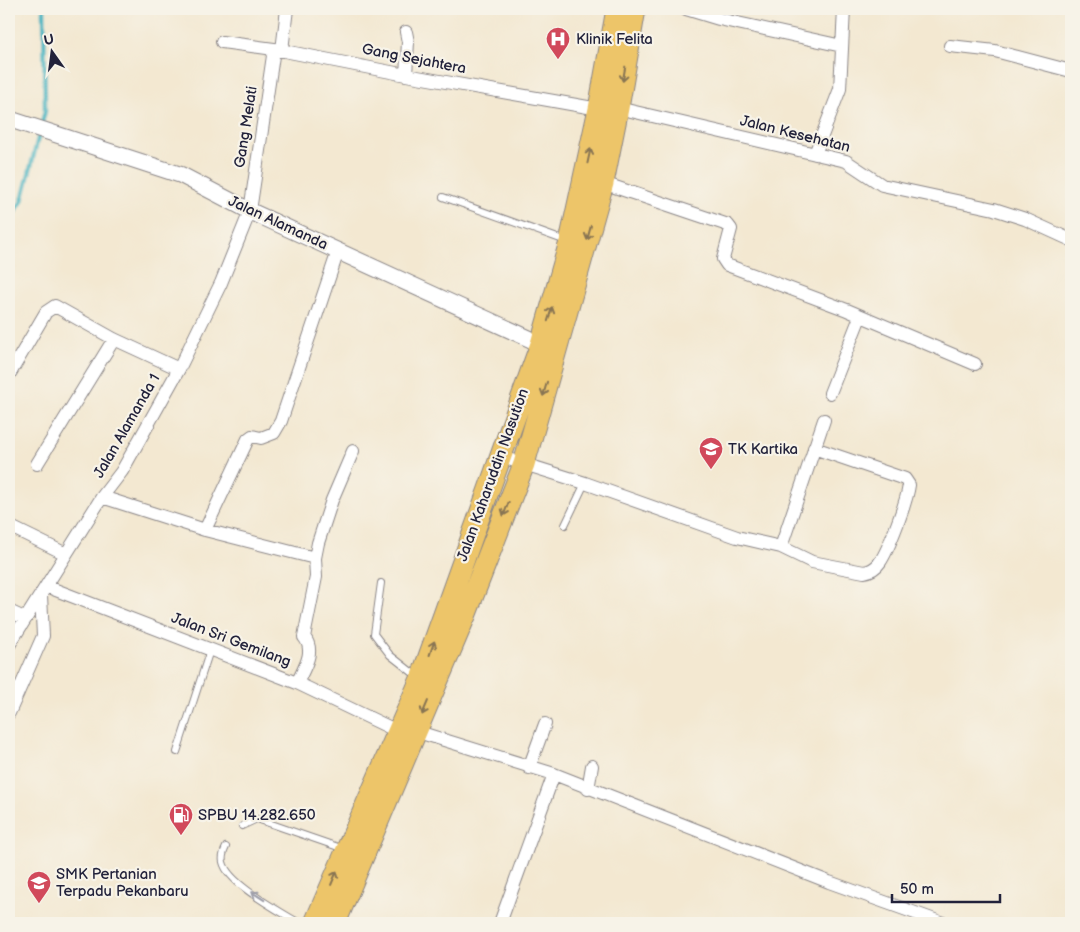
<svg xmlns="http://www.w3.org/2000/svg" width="1080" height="932" font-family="'Balsamiq Sans',sans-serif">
<rect width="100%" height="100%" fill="#f7f3e8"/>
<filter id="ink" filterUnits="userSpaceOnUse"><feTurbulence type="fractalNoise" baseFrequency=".02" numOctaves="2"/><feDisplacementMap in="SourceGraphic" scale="10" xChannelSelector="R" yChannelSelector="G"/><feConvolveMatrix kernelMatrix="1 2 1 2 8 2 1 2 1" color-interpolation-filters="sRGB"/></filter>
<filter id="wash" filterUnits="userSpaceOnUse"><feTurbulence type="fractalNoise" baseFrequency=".0096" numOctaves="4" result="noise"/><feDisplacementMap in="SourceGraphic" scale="20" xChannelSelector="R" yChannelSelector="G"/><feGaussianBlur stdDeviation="1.12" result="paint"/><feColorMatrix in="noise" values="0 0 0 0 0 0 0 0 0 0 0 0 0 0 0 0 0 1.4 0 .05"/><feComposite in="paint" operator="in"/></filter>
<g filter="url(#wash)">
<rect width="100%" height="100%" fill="#f3e8d1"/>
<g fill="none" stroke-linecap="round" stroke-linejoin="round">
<path stroke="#44b2c0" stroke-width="4.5" d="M9 221 22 201 45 111 44 9"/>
</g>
</g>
<g filter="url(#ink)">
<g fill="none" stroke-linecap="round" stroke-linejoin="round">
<defs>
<path id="service" d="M443 197 566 241
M565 525 585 483
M381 583 374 634 390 655 418 677
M177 752 210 650
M242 826 257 819 344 849
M226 847C224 851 222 858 223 862 228 884 280 911 299 923"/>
<path id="minor" d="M686 9 719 19 842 46
M406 32 408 42 406 75
M222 42 274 49 406 75 599 109
M950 46 995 51 1071 71
M282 50 287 9
M618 108 846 161 882 185 994 209 1025 219 1071 240
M815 154 840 89 844 9
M603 183 728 225 731 229 723 259 727 265 847 310 975 364
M9 375 46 312 55 306 114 339 179 369
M830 393 860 317
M499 456 585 483 737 537 781 547 812 562 864 572C871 571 876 568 880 562 889 549 907 501 909 485L905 479 814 448
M37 464 114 339
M102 497 205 530 315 558
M9 526 66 554
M205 530 248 439 252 436 261 438 274 433 281 421 338 251
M781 547 824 420
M48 587 297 683 399 732
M9 611 24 618
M9 645 102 497 122 471 179 369 221 283 250 211 274 49
M297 683C304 668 316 651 304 637L316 577 315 558 318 543 332 500 353 451
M9 713 43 636 41 595
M415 731 554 774 829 882 943 923
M529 768 545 724
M588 789 592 766
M500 923 554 774"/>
<path id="tertiary" d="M9 119 181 175 250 211 541 344"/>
<path id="trunk" d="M315 923 421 679 541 344 570 242 599 109 617 9
M335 923 465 616 524 464 603 183 618 108 635 9"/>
</defs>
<use href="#service" stroke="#8a8586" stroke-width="8"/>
<use href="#minor" stroke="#8a8586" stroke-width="14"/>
<use href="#tertiary" stroke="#8a8586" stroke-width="18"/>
<use href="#trunk" stroke="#8a8586" stroke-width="23"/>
<use href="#service" stroke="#fff" stroke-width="6"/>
<use href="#minor" stroke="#fff" stroke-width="12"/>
<use href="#tertiary" stroke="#fff" stroke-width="16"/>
<use href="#trunk" stroke="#edc569" stroke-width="21"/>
</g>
<defs><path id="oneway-shaft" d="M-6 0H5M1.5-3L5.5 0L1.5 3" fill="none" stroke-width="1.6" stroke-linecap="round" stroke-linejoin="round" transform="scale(1.25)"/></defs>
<g stroke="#887452">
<use href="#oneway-shaft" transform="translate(624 74) rotate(100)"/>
<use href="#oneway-shaft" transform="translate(589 156) rotate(-78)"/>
<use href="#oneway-shaft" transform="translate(589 233) rotate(105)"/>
<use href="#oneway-shaft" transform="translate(550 314) rotate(-73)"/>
<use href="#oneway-shaft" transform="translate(545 389) rotate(106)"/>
<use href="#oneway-shaft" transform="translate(506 509) rotate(111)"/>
<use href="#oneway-shaft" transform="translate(432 648) rotate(-71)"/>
<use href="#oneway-shaft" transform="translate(425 708) rotate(113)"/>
<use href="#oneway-shaft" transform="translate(334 878) rotate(-67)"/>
</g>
<use stroke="#9c9ca7" href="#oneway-shaft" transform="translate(258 896) rotate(-147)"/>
</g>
<defs>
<symbol id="hospital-pin" viewBox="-11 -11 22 30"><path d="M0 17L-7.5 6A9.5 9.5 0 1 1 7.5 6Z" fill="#d1495b" stroke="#f7f3e8"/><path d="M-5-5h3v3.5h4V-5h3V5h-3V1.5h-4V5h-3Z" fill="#fff"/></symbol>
<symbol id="school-pin" viewBox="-11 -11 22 30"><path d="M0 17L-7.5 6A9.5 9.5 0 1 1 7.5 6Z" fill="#d1495b" stroke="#f7f3e8"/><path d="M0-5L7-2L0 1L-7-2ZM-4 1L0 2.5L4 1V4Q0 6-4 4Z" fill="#fff"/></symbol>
<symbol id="fuel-pin" viewBox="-11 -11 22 30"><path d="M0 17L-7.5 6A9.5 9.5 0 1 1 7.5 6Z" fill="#d1495b" stroke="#f7f3e8"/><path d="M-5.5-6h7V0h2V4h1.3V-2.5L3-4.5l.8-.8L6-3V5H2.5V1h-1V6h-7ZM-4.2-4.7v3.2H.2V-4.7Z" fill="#fff"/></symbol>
</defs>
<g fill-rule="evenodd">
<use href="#hospital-pin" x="544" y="25" width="28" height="38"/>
<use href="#school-pin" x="697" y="435" width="28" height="38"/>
<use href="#fuel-pin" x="167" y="801" width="28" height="38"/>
<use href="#school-pin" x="25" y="869" width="28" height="38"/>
</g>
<g text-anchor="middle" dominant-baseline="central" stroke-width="4.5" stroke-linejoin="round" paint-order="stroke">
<g font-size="15" fill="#22223b" stroke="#f7f3e8" text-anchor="start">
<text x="576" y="39">Klinik Felita</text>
<text x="728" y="449">TK Kartika</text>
<text x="198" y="815">SPBU 14.282.650</text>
<text x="56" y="874">SMK Pertanian<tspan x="56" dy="17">Terpadu Pekanbaru</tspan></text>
</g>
<g font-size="15" fill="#22223b" stroke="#f7f3e8">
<text transform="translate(414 59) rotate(11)">Gang Sejahtera</text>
<text transform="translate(246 127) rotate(-81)">Gang Melati</text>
<text transform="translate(795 134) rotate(14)">Jalan Kesehatan</text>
<text transform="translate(278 223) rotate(25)">Jalan Alamanda</text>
<text transform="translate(127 426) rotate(-60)">Jalan Alamanda 1</text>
<text transform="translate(493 475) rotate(-70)">Jalan Kaharuddin Nasution</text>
<text transform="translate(231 640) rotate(21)">Jalan Sri Gemilang</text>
</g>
</g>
<rect width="1080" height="932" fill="none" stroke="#f7f3e8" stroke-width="30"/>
<g transform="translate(52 52) rotate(346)" stroke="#f7f3e8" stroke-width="4" paint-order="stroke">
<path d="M0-4L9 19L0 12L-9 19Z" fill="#22223b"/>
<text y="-8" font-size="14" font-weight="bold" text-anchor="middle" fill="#22223b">U</text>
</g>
<path d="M892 894v8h108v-8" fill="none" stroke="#22223b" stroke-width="2.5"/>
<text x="900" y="894" font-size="15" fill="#22223b" stroke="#f7f3e8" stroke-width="4" paint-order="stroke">50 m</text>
</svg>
